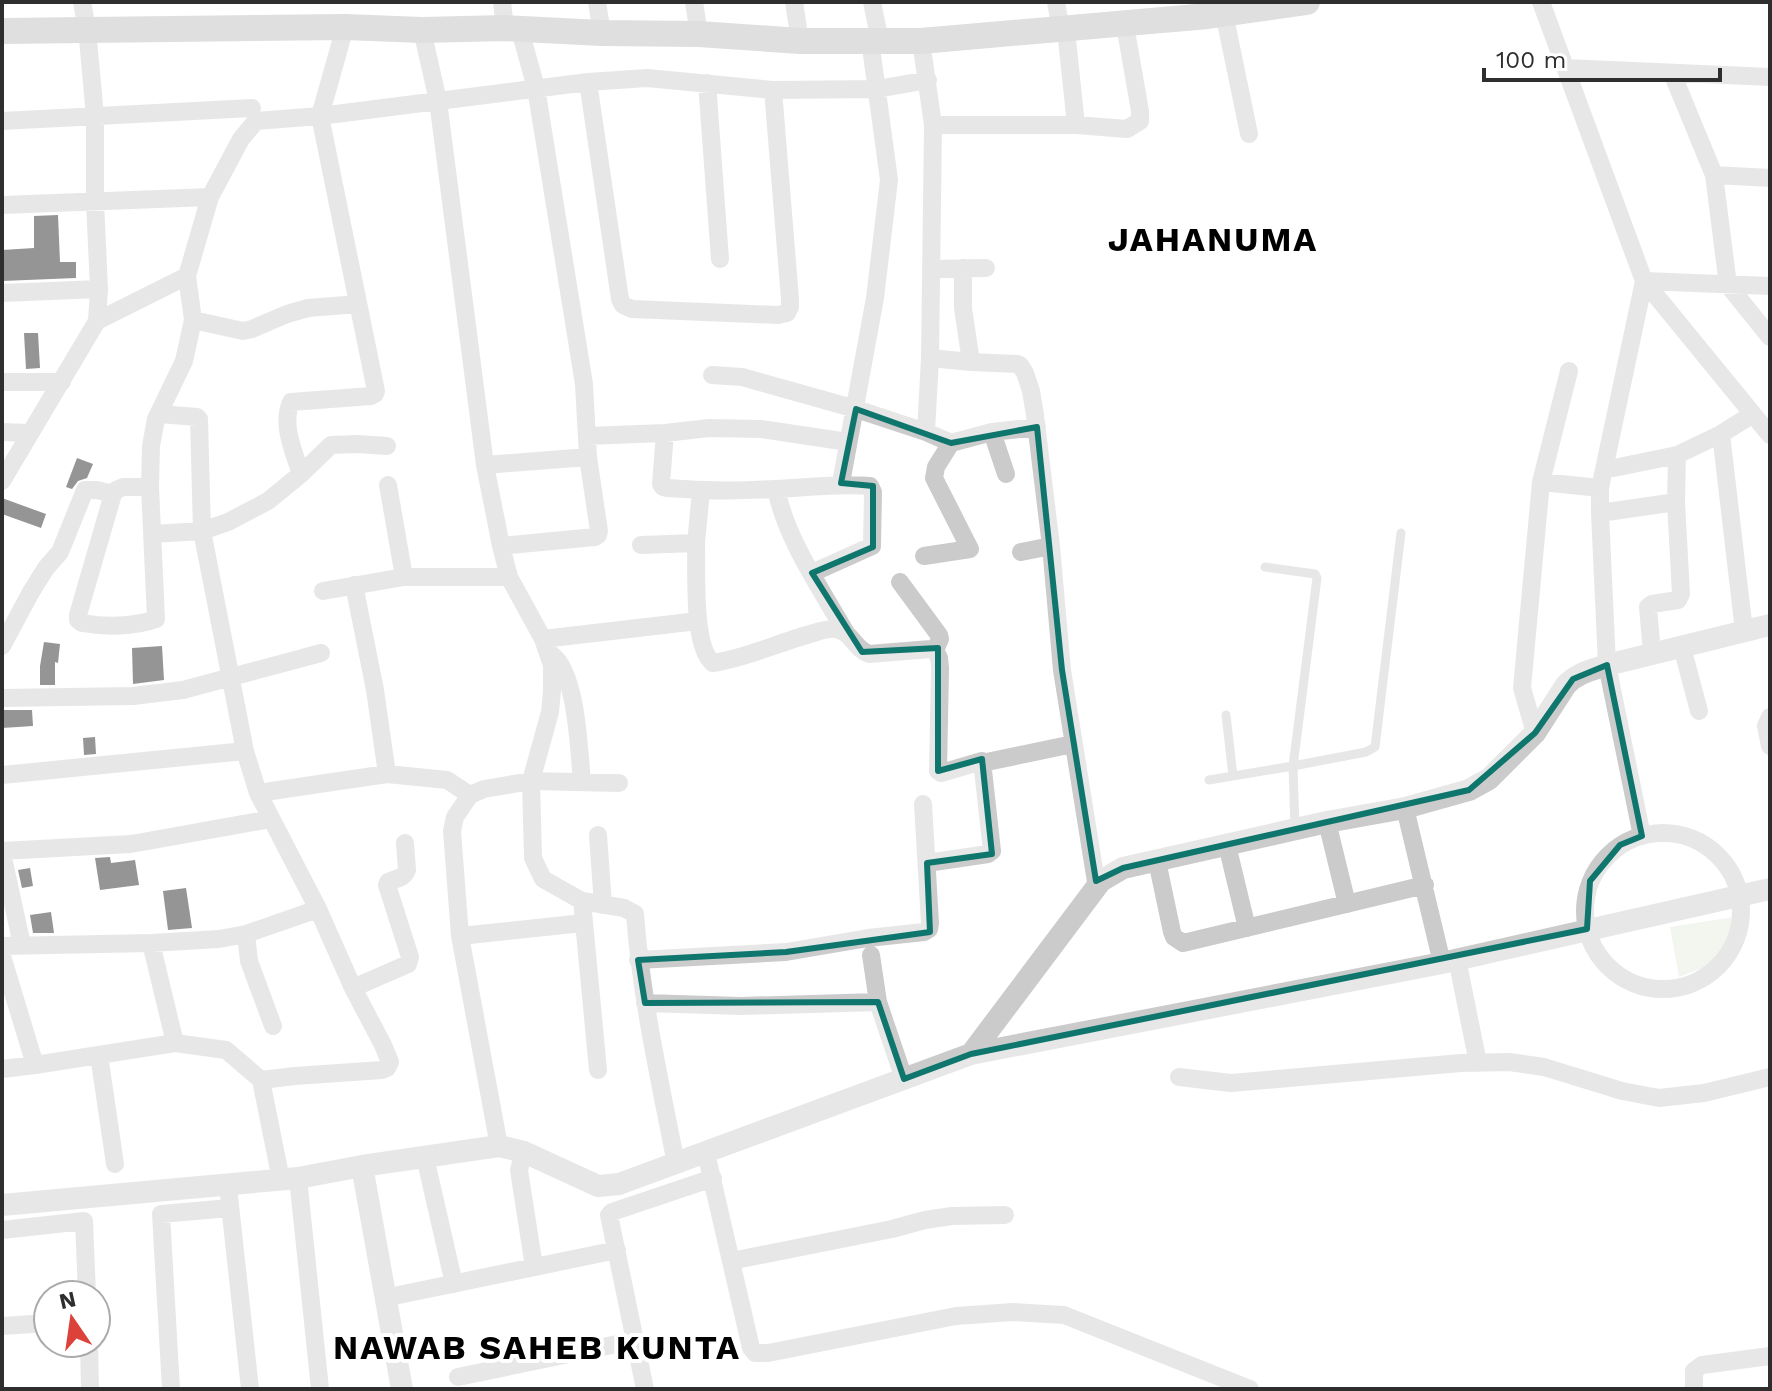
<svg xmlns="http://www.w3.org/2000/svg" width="1772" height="1391" font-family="'Work Sans',sans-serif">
<rect width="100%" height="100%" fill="#fff"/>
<path fill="#e2eadc" d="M1734 917 1729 939 1710 965 1679 977 1670 927Z"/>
<path fill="#151515" d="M58 215 60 262H76V278L2 281V250L34 248V216Z
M24 333H38L40 368 26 369Z
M77 458 93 464 87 478 78 481 72 489 66 487Z
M2 498 46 514 41 528 2 514Z
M44 642 60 644 58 663 55 662V685H40V666Z
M162 646 164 680 133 684 132 648Z
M2 710H32L33 726 2 728Z
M95 737 96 754 84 755 83 738Z
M110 857 111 863 135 860 139 885 100 890 95 858Z
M30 868 33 886 22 888 18 870Z
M186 888 192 928 168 930 163 891Z
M51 912 54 933H33L30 915Z"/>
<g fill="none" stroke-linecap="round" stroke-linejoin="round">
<path stroke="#cbcbcb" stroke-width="9" d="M1226 715 1233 776
M1209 780 1293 766 1317 578 1315 574 1265 567
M1295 829 1293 766 1366 752 1375 747 1401 533"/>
<path stroke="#cbcbcb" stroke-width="18" d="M502 2 505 28
M597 2 602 33
M694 2 699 34
M794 2 800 41
M872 2 880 41
M1056 2 1061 30
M1541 2 1644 281 1770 435
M1224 13 1249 134
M422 30 438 101 485 465 501 546 509 577 543 639 552 665V691L550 712 531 781 533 858 543 879 582 901 624 908 635 914C641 998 660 1081 676 1164
M1066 30 1076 125
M921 41 933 125 930 358 926 432
M1565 68 1770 77
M1672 73 1714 175 1728 285 1770 337
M588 82 620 299 623 305 632 309 778 315 787 313 790 307V299L773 90
M707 83 720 259
M2 121 252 108
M933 125H1076L1127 129 1140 121V111L1125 25
M1714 175 1770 178
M2 205 210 197
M963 268V308L971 362
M932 269 986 268
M2 293 99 289
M193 320 243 331 252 329 287 314 308 308 358 304
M97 321 187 276 210 197 241 139 256 121 320 116 588 82 647 78 773 90 877 89 928 80
M930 358 971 362 1017 364 1020 365 1025 373 1031 391 1035 415 1051 546 1062 670 1097 888
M712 375 742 377 856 409 926 432 951 443 992 432 1037 427
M2 382H62
M159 414 197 417 199 419 202 531 245 751 258 793 318 909 353 988 383 1045 390 1062 387 1068 382 1070 295 1076 261 1080
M2 432 30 433
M992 432 1006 474
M665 433 661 484 663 487 667 488C703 491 739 491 775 489 807 488 837 483 870 486L873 492 872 546 812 573
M1721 434 1744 631
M587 436 665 433 709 428 761 429 848 442
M485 465 588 457
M1604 470 1677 455 1721 434 1753 414
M301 474C294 452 281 425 291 402L371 396 375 394 376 391 320 116 345 27
M2 481 97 321 99 289 95 201V116L87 29 82 2
M1541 482 1600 488
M841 483 875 298 889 180 870 40
M388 485 404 577H509
M150 487H123L116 490 113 494 78 615V620L82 623C105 627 134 627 156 619L150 487 151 446 156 419 184 361 193 320 187 276
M776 489C787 541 820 587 846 633
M1600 513 1676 502
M152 534 202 531 228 522 268 501 301 474 331 445 358 444 387 446
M696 543 701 491
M641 545 696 543C697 569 692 647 713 663 746 658 778 643 810 634 818 632 827 628 835 629 852 631 854 649 869 654L931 649 935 650 939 658 940 668 938 771 941 773 982 761 992 851 988 854 927 863
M501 546 595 537 598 535 599 531 588 457 584 384 536 88 520 30
M1021 552 1051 546
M924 556 970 549 934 478 936 467 951 443
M900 582 939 635 940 639 935 650
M354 585 375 690 387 774
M323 591 404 577
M543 639 698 621
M2 646 31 592 46 568 60 552 85 490H97L113 494
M1682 647 1699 711
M1652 654 1648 607 1652 604 1678 600 1681 594 1676 502 1677 455
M552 655C577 673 579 752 582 782
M2 698 133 696 183 690 321 653
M1770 717 1766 726 1770 746
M1535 733 1522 688 1541 482 1569 371
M982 763 1073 744
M2 775 245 751
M258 793 387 774 447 780 470 795
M1405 808 1442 963
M1327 822 1347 904
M1585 911a78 78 0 1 1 156 0a78 78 0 1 1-156 0Z
M598 835 603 905
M1642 836 1607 665 1600 513V488L1644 281 1770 286
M1227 845 1247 928
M2 851 131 844 271 819
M2 853 22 945
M1157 861 1172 932 1174 937 1183 943 1425 885
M582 901 598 1070
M246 934 249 961 273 1026
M460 936 583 923
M151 943 175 1043 226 1050 261 1080 281 1180
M2 946 151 943 219 939 246 934 318 909
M871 955 878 1002
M2 956 35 1065
M1457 959 1478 1063
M638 960 786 952 868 938 924 932 929 929 930 923 923 804
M353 988 408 964 410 957 387 885 388 882C396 878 404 879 407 870L405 843
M645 1003 741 1006 878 1002 904 1079
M99 1055 115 1164
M2 1069 35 1065 175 1043
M1179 1077 1231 1083 1461 1063 1509 1062 1544 1067 1622 1091 1659 1098 1704 1093 1770 1077
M499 1146 460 936 452 831 455 817 470 795 484 789 531 781 619 783
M524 1152 519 1170 534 1267
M706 1153 751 1348 755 1353H768L956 1316 1013 1312 1064 1315 1250 1389
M425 1157 454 1284
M298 1178 320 1389
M229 1196 250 1389
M2 1230 84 1221 87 1295
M731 1261 892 1229 925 1220 952 1216 1005 1215
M384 1298 617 1250
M2 1326 48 1323
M89 1343 90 1389
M458 1377 636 1340
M171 1389 161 1214 230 1208
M645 1389 609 1215 612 1212 713 1178
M1694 1389V1371L1702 1365 1770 1356"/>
<path stroke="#cbcbcb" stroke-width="22" d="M971 1054 1101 881 1123 868 1327 822 1405 808 1469 790 1489 779 1535 733 1566 685C1577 673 1592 670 1607 665L1770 625
M362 1166 402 1389
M2 1205 298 1178 362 1166 499 1146 524 1152 598 1186 619 1184 971 1054 1442 963 1770 889"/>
<path stroke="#b8b8b8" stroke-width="26" d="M2 31 345 27 422 30 505 28 602 33 699 34 800 41H921L1208 16 1307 2"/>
</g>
<path d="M0 0H1772V1391H0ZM856 409 951 443 1037 427 1062 670 1096 881 1123 868 1469 790 1535 733 1573 679 1607 665 1642 836 1620 845 1590 881 1587 929 971 1054 904 1079 878 1002 645 1003 638 960 786 952 930 932 927 863 992 854 982 759 938 771V648L862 652 812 573 873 547V486L841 483Z" fill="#fff" fill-opacity=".55" fill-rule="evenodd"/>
<path fill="none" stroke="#0f766e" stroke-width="6" stroke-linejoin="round" d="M856 409 951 443 1037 427 1062 670 1096 881 1123 868 1469 790 1535 733 1573 679 1607 665 1642 836 1620 845 1590 881 1587 929 971 1054 904 1079 878 1002 645 1003 638 960 786 952 930 932 927 863 992 854 982 759 938 771V648L862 652 812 573 873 547V486L841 483Z"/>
<g text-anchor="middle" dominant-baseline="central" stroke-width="8" stroke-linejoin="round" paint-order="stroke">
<g font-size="34" font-weight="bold" letter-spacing="2" fill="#000" stroke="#fff">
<text x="1213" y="239">JAHANUMA</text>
<text x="537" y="1347">NAWAB SAHEB KUNTA</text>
</g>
</g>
<rect width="1772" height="1391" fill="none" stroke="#2e2e2e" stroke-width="8"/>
<g transform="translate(72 1319) rotate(347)"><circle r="38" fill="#ffffff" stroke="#ababab" stroke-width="2"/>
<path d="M0-6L14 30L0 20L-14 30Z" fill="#dc4239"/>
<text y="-12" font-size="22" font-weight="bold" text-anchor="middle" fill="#2e2e2e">N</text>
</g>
<path d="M1484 68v12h236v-12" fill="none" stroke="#2e2e2e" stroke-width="4"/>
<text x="1496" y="68" font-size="24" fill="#2e2e2e" stroke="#ffffff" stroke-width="6" paint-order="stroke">100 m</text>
</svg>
